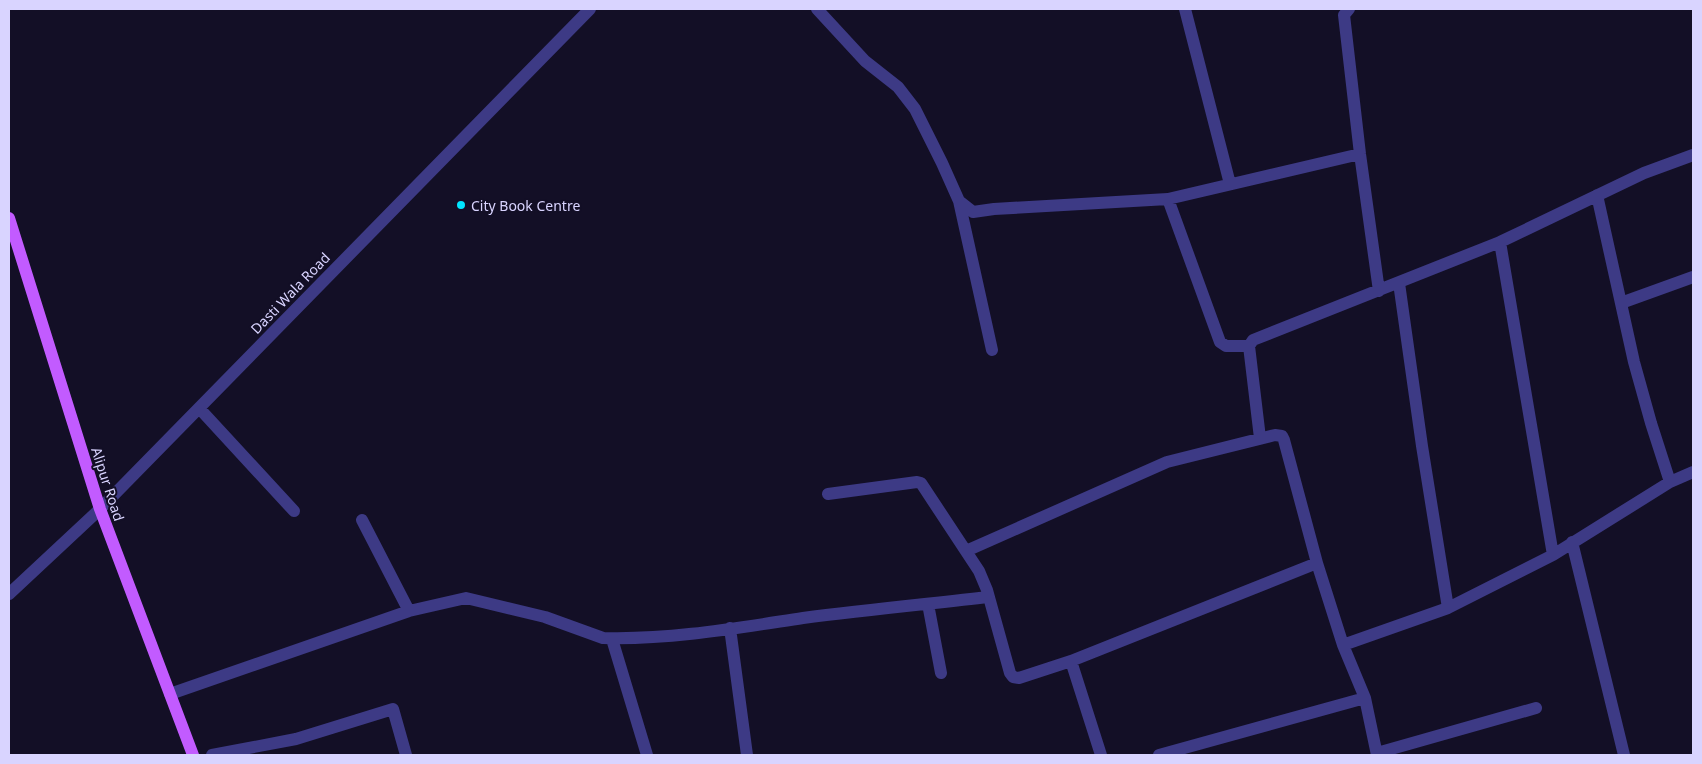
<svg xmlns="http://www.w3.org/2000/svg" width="1702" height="764" font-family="'Noto Sans',sans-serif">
<rect width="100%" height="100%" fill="#130f26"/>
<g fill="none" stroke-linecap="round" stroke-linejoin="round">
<path stroke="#3d3a85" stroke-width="12" d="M817 9 865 61 898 87 915 109 942 163 959 201 973 212 994 209 1168 199 1360 154
M1185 9 1230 184
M1349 9 1344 15 1360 154 1379 291
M1597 195 1634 362 1651 423 1670 482
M1168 199 1220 342 1226 346H1249
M959 201 992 350
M1500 242 1553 555
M1399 283 1422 446 1448 608
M1621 303 1693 277
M199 408 294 511
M1260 438 1249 346 1253 340 1500 242 1644 173 1693 155
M828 494 917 482 921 483 979 571 987 590 1010 673 1013 677 1019 678 1071 661 1317 563
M362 520 409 611
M1572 542 1624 755
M966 551 1167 462 1275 435 1282 436 1284 440 1317 563 1343 645 1365 698 1377 755
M9 594 100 509 590 9
M928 604 941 673
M730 628 747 755
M612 639 647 755
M1343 645 1448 608 1553 555 1670 482 1693 472
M1071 661 1101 755
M170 694 409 611 466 598 545 617 603 638C670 640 737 628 803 618 865 610 927 604 989 597
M1377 753 1536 708
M212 755 296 739 393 709 406 755
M1159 755 1365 698"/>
<path stroke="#c25bff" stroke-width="12" d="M9 218 100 509 193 755"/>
</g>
<circle fill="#00e5ff" stroke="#130f26" stroke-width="2" cx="461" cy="205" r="5"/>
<g text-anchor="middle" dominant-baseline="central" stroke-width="4" stroke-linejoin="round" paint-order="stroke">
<g font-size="14" fill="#d9d4ff" stroke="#130f26" text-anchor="start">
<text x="471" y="205">City Book Centre</text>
</g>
<g font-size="14" fill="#d9d4ff" stroke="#130f26">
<text transform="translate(290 293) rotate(-46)">Dasti Wala Road</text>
<text transform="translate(108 484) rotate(72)">Alipur Road</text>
</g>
</g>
<rect width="1702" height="764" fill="none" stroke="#d9d4ff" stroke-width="20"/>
</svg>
